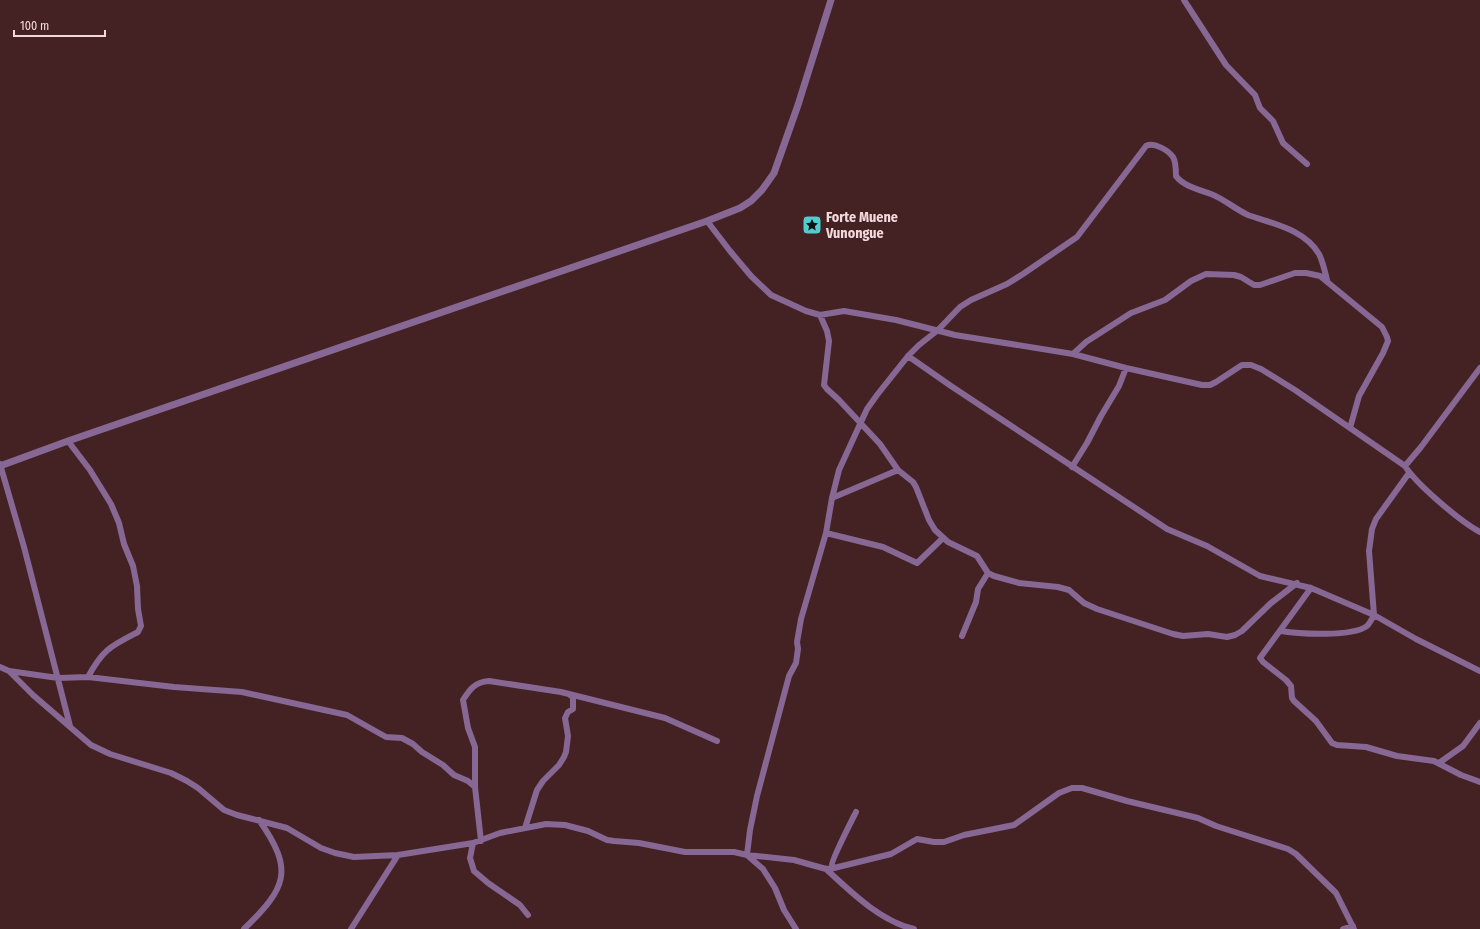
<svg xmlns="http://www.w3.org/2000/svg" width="1480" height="929" font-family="'Fira Sans Condensed',sans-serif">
<rect width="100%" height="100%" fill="#442123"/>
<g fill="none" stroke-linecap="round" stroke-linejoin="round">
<path stroke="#876793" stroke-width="6" d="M1184 0 1226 65 1255 95 1260 108 1273 121 1283 143 1307 164
M707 221 730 251 751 276 771 295 806 311 820 315 844 311 896 320 955 335 1073 354 1126 368 1202 385H1210L1216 382 1242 365H1251L1261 369 1295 390 1405 466C1416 484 1461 522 1480 532
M1327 280C1325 272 1323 262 1319 254 1304 229 1273 224 1248 215 1235 209 1224 199 1211 194 1200 190 1183 186 1176 176 1176 170 1176 162 1173 157 1168 150 1154 142 1146 146L1077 237 1023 274 1007 284 971 300 960 307 938 330 919 345 908 356 877 395 867 409 839 470 832 498 826 533 801 619 797 642 798 649 796 663 789 676 757 796 750 830 747 855 794 860 826 869 834 868 891 854 917 839 934 842H944L964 835 1014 825 1059 793 1072 788H1082L1127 801 1198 818 1216 826 1288 849 1296 854 1336 893 1354 929
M820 315 827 331 829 341 824 385 827 389 839 400 880 444 898 470 913 482 916 487 929 520 935 530 948 542 977 556 988 573 994 576 1019 583 1058 587 1069 590 1084 603 1097 609 1173 634 1183 636 1208 634 1227 637 1235 635 1242 631 1271 603 1297 583
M1073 354 1086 342 1131 313 1165 300 1191 281 1206 274 1234 275 1241 277 1254 285H1260L1295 273H1306L1320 276 1382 327 1387 337 1388 341 1383 353 1359 396 1350 428
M908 356 951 386 1167 529 1207 546 1260 576 1311 588 1374 615 1416 639 1480 671
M68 441 90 470 111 504 119 523 124 544 133 566 137 586 138 609 141 626 138 632C111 646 103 649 88 677
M0 464 24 547 70 726
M1405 466 1421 447 1480 368
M1072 467 1087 443 1101 416 1119 386 1126 368
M832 498 898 470
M826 533 883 547 917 563 943 538
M1311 588 1260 658 1263 662 1286 680 1291 686 1292 698 1294 701 1316 721 1332 743 1337 745 1366 747 1397 756 1434 761 1461 775 1480 782
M1281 631C1299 634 1353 637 1367 626 1370 623 1372 619 1374 615L1369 551 1372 529 1376 519 1409 473
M962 636 976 602 978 589 988 573
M0 667 9 671 58 678 88 677 174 687 242 692 347 715 386 737 402 738 413 744 422 752 443 765 454 775 468 781 475 787
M9 671 33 695 91 745 110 754 171 773 187 781 198 788 224 810 237 815 287 828 321 848 335 853 354 857 398 855 473 843 500 833 546 824 565 825 588 831 607 840 614 841 639 843 685 852H734L747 855 763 869 775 888 784 910 796 929
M1439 763 1463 746 1480 723
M525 828 537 790 543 781 559 765 564 757 566 752 568 736 565 718 568 712 573 709V697L570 695
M481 841 475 787V747L468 728 463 700C470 689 475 682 489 681L561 692 665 718 717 741
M473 843 470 858 474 871 488 883 520 905 528 915
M834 868 832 865C831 861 852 820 856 812
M826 869C851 892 880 921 914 929
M244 929C286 888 295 871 259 820
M351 929 398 855
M1343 929 1353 926"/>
<path stroke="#876793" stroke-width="7" d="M0 466 68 441 707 221 740 208 751 201 762 190 774 173 798 105 831 0"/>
</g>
<defs>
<symbol id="sight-square" viewBox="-11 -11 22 22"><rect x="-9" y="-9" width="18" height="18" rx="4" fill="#52cdcf" stroke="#442123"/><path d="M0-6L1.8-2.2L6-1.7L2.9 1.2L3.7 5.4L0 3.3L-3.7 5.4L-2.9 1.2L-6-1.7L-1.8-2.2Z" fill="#111"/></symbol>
</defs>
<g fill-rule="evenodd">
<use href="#sight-square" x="801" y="214" width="22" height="22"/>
</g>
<g text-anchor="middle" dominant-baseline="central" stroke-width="3" stroke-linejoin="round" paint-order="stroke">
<g font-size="14" font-weight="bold" fill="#f2dadb" stroke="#442123" text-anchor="start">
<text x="826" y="217">Forte Muene<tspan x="826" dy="16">Vunongue</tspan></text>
</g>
</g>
<path d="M14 30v6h91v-6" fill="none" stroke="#f2dadb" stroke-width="2"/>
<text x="20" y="30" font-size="12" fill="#f2dadb" stroke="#442123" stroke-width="3" paint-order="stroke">100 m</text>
</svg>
